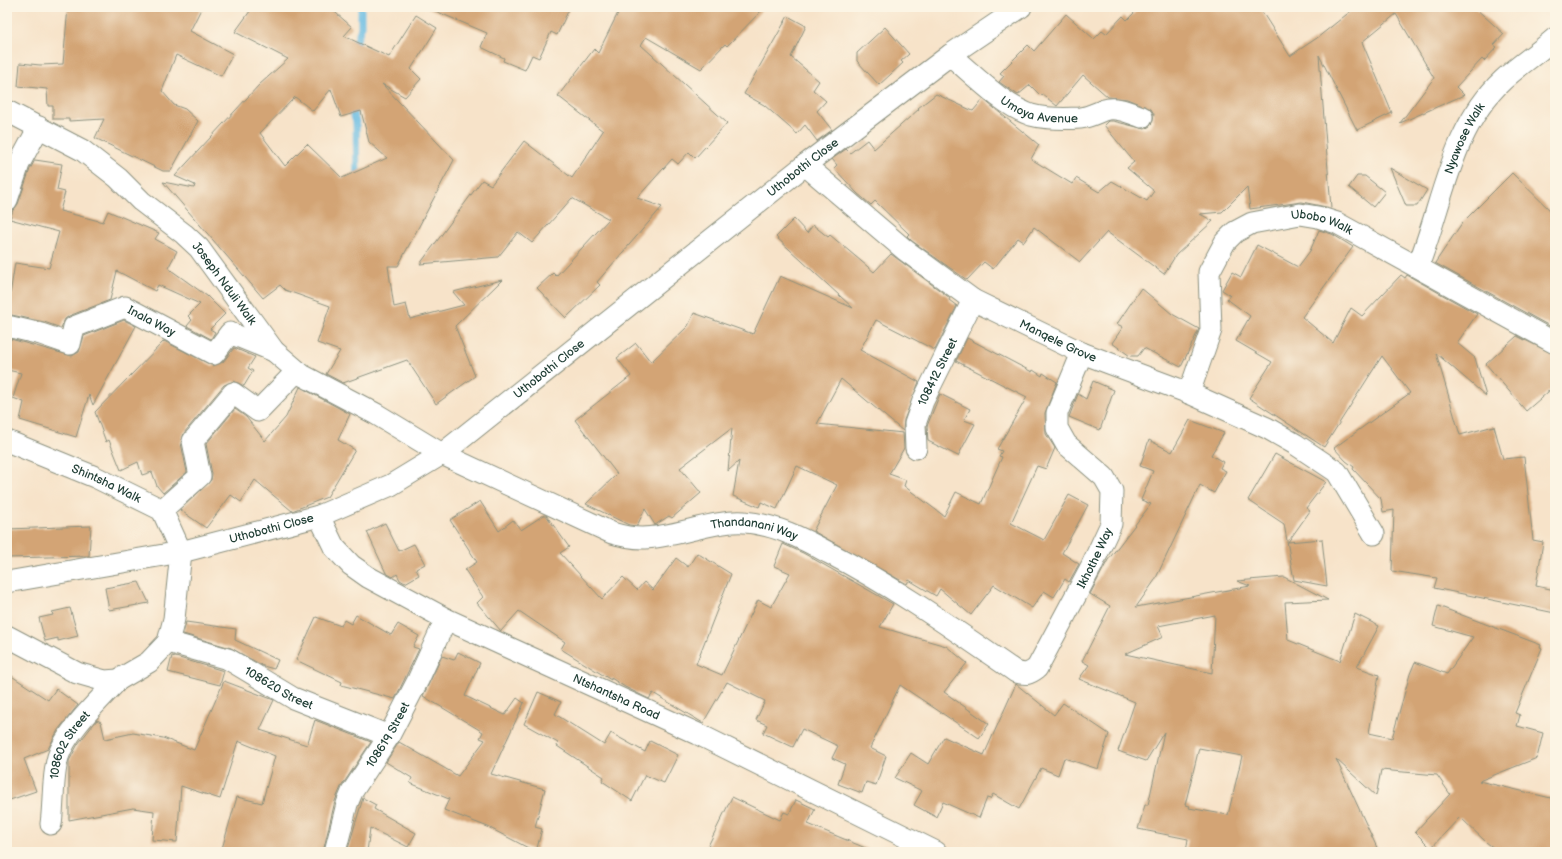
<svg xmlns="http://www.w3.org/2000/svg" width="1562" height="859" font-family="'Balsamiq Sans',sans-serif">
<rect width="100%" height="100%" fill="#fcf5e5"/>
<filter id="ink" filterUnits="userSpaceOnUse"><feTurbulence type="fractalNoise" baseFrequency=".025" numOctaves="2"/><feDisplacementMap in="SourceGraphic" scale="8" xChannelSelector="R" yChannelSelector="G"/><feConvolveMatrix kernelMatrix="1 2 1 2 8 2 1 2 1" color-interpolation-filters="sRGB"/></filter>
<filter id="wash" filterUnits="userSpaceOnUse"><feTurbulence type="fractalNoise" baseFrequency=".012" numOctaves="4" result="noise"/><feDisplacementMap in="SourceGraphic" scale="16" xChannelSelector="R" yChannelSelector="G"/><feGaussianBlur stdDeviation="0.9" result="paint"/><feColorMatrix in="noise" values="0 0 0 0 0 0 0 0 0 0 0 0 0 0 0 0 0 1.4 0 .05"/><feComposite in="paint" operator="in"/></filter>
<g filter="url(#wash)">
<rect width="100%" height="100%" fill="#f7e3c9"/>
<g fill="none" stroke-linecap="round" stroke-linejoin="round">
<path stroke="#66bbe3" stroke-width="7" d="M353 51 361 28V7
M350 104 356 122 357 181"/>
</g>
<g id="blocks">
<path fill="#d3a474" fill-rule="evenodd" d="M68 7H202L190 31 233 54 221 76 176 55 162 91 174 105 185 109 198 121 171 171H163L95 138 104 119 69 121V119H53V106H48L47 89 18 86 20 63 40 65 63 64Z
M253 7H329L352 27 344 36 389 57 416 15 437 28 411 69 421 79 405 97 382 84 454 160 398 266H388L394 307 406 304 410 319 464 305 453 292 502 280 455 326 475 376 436 404 407 360 343 383 326 374 340 351 317 343 330 306 285 290 280 285 263 298 163 182 194 188 195 185 175 176 259 85 288 59 235 32ZM331 89 341 117 361 111 369 142 387 158 342 178 307 144 285 166 260 133 295 97 313 111Z
M426 7H570L557 35 551 32 539 58 532 55 525 70 503 61 504 58 481 47 487 33Z
M621 7H765L727 46 725 44 701 69 646 37 641 45 727 123 695 158 689 152 678 164 672 159 637 198 662 207 597 282 600 285 566 318 537 288 553 273 556 276 609 219 572 198 532 243 518 232 498 257 420 264 482 180 491 185 524 141 572 178 603 131 558 96 594 49 598 53Z
M1140 7H1259L1290 56 1317 38 1356 7H1474L1504 34 1494 45 1497 47 1484 61 1482 59 1456 87 1464 95 1400 123 1434 78 1396 14 1362 42 1392 113 1357 130 1319 55 1331 208 1302 202 1250 209 1247 187 1222 212 1200 214 1213 221 1176 255 1164 274 1107 232 1080 262 1034 227 1024 242 1018 238 993 269 984 262 967 280 912 241 907 236 909 234 875 201 871 205 857 193 834 168 837 165 832 159 846 149 850 153 867 140 874 149 919 109 918 108 936 94 973 111 983 99 1039 145 1031 159 1072 184 1076 178 1099 192 1112 181 1147 201 1154 191 1127 168 1134 162 1104 125 1108 121H1113L1145 129 1150 126 1153 121 1154 114 1151 109 1127 99 1108 97 1083 75 1057 106 1042 94 1041 96 1030 85 1018 95 999 82 1004 76 1000 73 1028 45 1034 51 1066 14 1094 39 1102 31 1106 34 1123 16 1127 20Z
M788 16 806 26 791 57 819 81 813 90 826 101 817 111 832 130 817 141 805 125 797 134 764 105 744 94Z
M885 27 909 54 901 61 903 63 879 85 857 61V53Z
M35 160 62 164 57 190 65 192 60 211 103 222 108 211 159 233 155 239 177 251 168 268 207 296 225 314 210 329 215 332 211 339 187 326 192 320 188 316 200 304 158 285 155 291 117 271 110 300 69 316 65 319 61 328 44 322 7 314 15 263 49 268 59 232 10 219 13 210 18 204 30 169Z
M1390 168 1427 190 1417 206H1406Z
M1512 173 1555 215V329L1435 263 1462 223Z
M1357 176H1365L1385 192 1373 207 1349 187Z
M794 219 807 233 813 225 828 237 830 235 874 272 891 254 950 298 949 300 957 306 935 350 876 320 860 350 919 382 904 420 903 431 841 379 817 424 903 433 904 448 889 474 906 480 904 486 944 516 956 492 981 504 1002 457 999 456 1002 451 997 449 1027 397 956 361 967 338 1032 372 1033 370 1042 376 1043 373 1057 382 1045 413 1046 434 1055 448 1046 469 1037 466 1011 523 1044 540 1069 495 1088 505 1062 553 1079 564 1069 582 1065 579 1054 597 1044 591 1032 608 994 585 971 615 940 589 936 596 909 580 907 584 813 531 837 485 797 466 777 509 761 502 759 507 733 496 739 461 728 471 732 428 680 468 701 493 672 518 669 516 655 525 645 509 637 526 629 525 586 504 617 474 575 420 631 376 617 358 636 343 651 362 688 326 694 313 753 334 780 276 853 308 776 237Z
M1319 230 1332 234 1353 247 1302 317 1333 343 1351 308 1362 316 1401 275 1405 278 1407 275 1477 314 1457 343 1475 358 1486 396 1436 353 1460 435 1494 426 1503 459 1524 457 1533 540 1543 542 1536 586 1555 590V613L1434 588 1437 578 1392 571 1394 510 1383 512 1381 499 1353 469 1354 467 1346 461 1334 448 1410 393 1382 356 1324 447 1249 398 1272 362 1236 341 1250 316 1227 299 1230 295 1222 290 1232 272 1241 277 1257 245 1298 267 1310 251Z
M1141 288 1172 314 1199 329 1181 367 1144 348 1138 356H1130L1112 343 1123 327 1117 324Z
M124 320 136 326 93 405 89 395 76 437 20 420 24 402 13 398 21 373 7 370V338L72 356 79 352 84 336Z
M1517 336 1555 355V398L1548 390V392L1526 411 1486 364Z
M164 341 213 366 223 362 234 348 255 357 248 368 253 371 244 386 234 381 224 385 184 433 181 443 187 472 163 493 157 486 152 472 142 475 138 462 121 470 109 440 106 442 95 412Z
M1093 381 1114 390 1100 430 1069 417 1078 394 1086 399Z
M300 387 350 414 338 440 355 450 327 497 292 511 255 480 241 502 231 495 206 528 180 510 211 480 212 474 206 444 235 409 246 417 265 441 286 417Z
M940 394 970 409 964 420 975 424 958 456 928 441 927 426Z
M1190 420 1224 433 1211 455 1223 462 1220 468 1226 471 1214 493 1200 485 1155 580 1136 607 1250 586 1237 581 1284 577 1328 600 1285 602 1288 640 1340 661 1355 614 1379 626 1357 667 1379 675 1369 733 1392 738 1410 674 1415 662 1447 674 1473 637 1433 626 1438 606 1541 645 1540 647 1542 648 1515 713 1520 715 1517 726 1543 733 1537 758 1479 781 1555 799V852H1499L1486 842 1460 817 1431 848 1415 832 1450 794 1437 775 1381 770 1376 796 1336 759 1379 852H1186L1188 839 1138 829 1145 805H1148L1164 732 1146 761 1118 751 1135 702 1079 679 1089 665 1082 661 1110 606 1090 594 1108 560 1151 504 1141 500 1153 471 1140 466 1149 440 1172 452ZM1215 615 1212 673 1125 654 1163 637 1158 626ZM1199 748 1242 756 1228 815 1189 808 1190 806 1185 805Z
M1275 454 1326 482 1306 508 1310 511 1288 542 1322 539 1327 586 1294 580 1284 524 1248 500Z
M480 501 499 531 513 520 521 530 544 515H546L569 547 560 553 602 599 623 577 637 590 644 582 653 590 676 558 688 567 697 553 731 574 696 664 722 675 758 600 771 607 790 573 774 566 783 544 803 553 893 604 880 627 946 646 967 663 944 692 989 724 979 738 900 685 870 748 886 756 876 785 866 782 862 793 838 784 845 764 832 758 838 746 802 729 793 747 763 733 767 725 756 720 765 701 727 682 703 723 653 693 649 699 625 687 611 678V680L561 649 565 642 519 611 501 631 477 603 483 597 465 570 477 562 450 520Z
M385 523 399 551 414 544 425 564 416 569 419 575 405 583 400 580 397 574 393 577 386 573 367 532Z
M91 526 89 556 7 558V529Z
M139 582 149 603 109 610 105 588Z
M70 608 78 636 58 641V638L45 641 39 618 53 615 52 612Z
M356 615 391 635 398 624 419 636 413 647 419 649 395 699 341 685 342 682 296 660 316 617 341 626 344 620 351 624Z
M186 622 236 629 235 640 278 660 274 669 263 666 231 648 183 634Z
M458 652 480 663 465 696 505 715 517 698 524 703 491 774 545 789 535 827 542 829 536 852 488 827 444 810 449 799 410 783 412 778 386 762 399 742 458 776 485 740 480 738 483 732 423 696 442 656 454 660Z
M172 656 224 671 220 685 168 672Z
M7 673 48 700 56 689 78 705 58 730 48 749 24 759 36 791 7 801Z
M224 681 274 700 260 730 307 745 315 720 371 742 341 787 335 801 323 852H221L237 797 262 803 275 756 238 741 220 799 181 786 177 842 152 840 154 811 133 808 69 820V761L78 744 97 720 101 722 105 739 133 733 163 738 194 750Z
M1016 684 1054 715 1063 703 1109 734 1098 769 1064 758 1058 775 1041 768 1019 809 993 794 990 799 987 798 979 818 943 802 936 817 914 805 922 791 895 778 911 753 928 764 944 737 984 755Z
M538 692 561 702 555 714 604 745 611 733 645 752 650 741 678 755 664 783 645 775 632 801 602 781 604 777 557 746 558 743 524 724Z
M732 797 780 820 784 812 789 814 796 800 815 809 808 824 875 852H718L708 846Z
M363 798 376 805 374 809 416 833 408 847 370 828 367 852H347Z"/>
</g>
</g>
<g filter="url(#ink)">
<use href="#blocks" fill-opacity="0" stroke="#8b907e" stroke-width="1"/>
<g fill="none" stroke-linecap="round" stroke-linejoin="round">
<defs>
<g id="street">
<path id="s1" d="M950 55C973 74 1002 105 1031 115 1047 119 1064 119 1080 118 1089 117 1096 113 1104 110 1117 106 1130 113 1142 117"/>
<path id="s2" d="M7 111 82 150 118 178 141 201 184 234 199 248 274 351 302 375 376 414 442 454 612 533C622 536 632 538 642 538 674 538 712 520 744 522 774 524 804 539 829 553 895 587 955 630 1016 672 1026 675 1029 674 1037 668L1091 567 1111 524 1112 491 1104 477 1066 444 1057 428V413L1082 353"/>
<path id="s3" d="M805 165 905 250 973 300 1082 353 1189 393 1267 428 1295 444 1337 472 1374 534"/>
<path d="M7 200 19 164 39 127"/>
<path id="s4" d="M1418 266C1443 203 1451 128 1503 80 1519 65 1538 53 1555 38"/>
<path id="s5" d="M7 326 41 334 70 344 74 327 125 307 214 354 230 333 274 351"/>
<path id="s6" d="M1189 393 1211 330 1209 272 1225 242 1235 232 1252 223 1300 214 1318 217 1337 223 1555 343"/>
<path id="s7" d="M7 441 95 477 162 510 181 552 174 619 168 642 149 662 118 680 105 681 77 673 7 636"/>
<path id="s8" d="M916 448 915 424 923 401 973 300"/>
<path d="M162 510 200 476 193 441 233 393 258 411 297 371"/>
<path id="s9" d="M319 516 334 547 351 565 368 577 446 619 698 734 936 852"/>
<path id="s10" d="M7 582 181 552 319 516 391 485 442 454 805 165 950 55 1021 7"/>
<path id="s11" d="M168 642 228 659 293 698 389 736"/>
<path id="s12" d="M51 824C54 802 52 778 58 757 66 731 99 701 118 680"/>
<path id="s13" d="M335 852 347 804 352 792 389 736 418 680 446 619"/>
</g>
</defs>
<use href="#street" stroke="#8b907e" stroke-width="23"/>
<use href="#street" stroke="#fff" stroke-width="21"/>
</g>
</g>
<g text-anchor="middle" dominant-baseline="central" stroke-width="3" stroke-linejoin="round" paint-order="stroke">
<g font-size="12" fill="#1f3d34" stroke="#fcf5e5">
<text stroke="none"><textPath href="#s1" startOffset="108">Umoya Avenue</textPath></text>
<text stroke="none"><textPath href="#s4" startOffset="136">Nyawose Walk</textPath></text>
<text stroke="none"><textPath href="#s10" startOffset="918">Uthobothi Close</textPath></text>
<text stroke="none"><textPath href="#s6" startOffset="264">Ubobo Walk</textPath></text>
<text stroke="none"><textPath href="#s2" startOffset="281">Joseph Nduli Walk</textPath></text>
<text stroke="none"><textPath href="#s5" startOffset="168">Inala Way</textPath></text>
<text stroke="none"><textPath href="#s3" startOffset="310">Manqele Grove</textPath></text>
<text stroke="none"><textPath href="#s10" startOffset="594">Uthobothi Close</textPath></text>
<text stroke="none"><textPath href="#s8" startOffset="81">108412 Street</textPath></text>
<text stroke="none"><textPath href="#s7" startOffset="108">Shintsha Walk</textPath></text>
<text stroke="none"><textPath href="#s10" startOffset="270">Uthobothi Close</textPath></text>
<text stroke="none"><textPath href="#s2" startOffset="895">Thandanani Way</textPath></text>
<text stroke="none"><textPath href="#s2" startOffset="1344">Ikhothe Way</textPath></text>
<text stroke="none"><textPath href="#s11" startOffset="121">108620 Street</textPath></text>
<text stroke="none"><textPath href="#s9" startOffset="356">Ntshantsha Road</textPath></text>
<text stroke="none"><textPath href="#s13" startOffset="130">108619 Street</textPath></text>
<text stroke="none"><textPath href="#s12" startOffset="83">108602 Street</textPath></text>
</g>
</g>
<rect width="1562" height="859" fill="none" stroke="#fcf5e5" stroke-width="24"/>
</svg>
